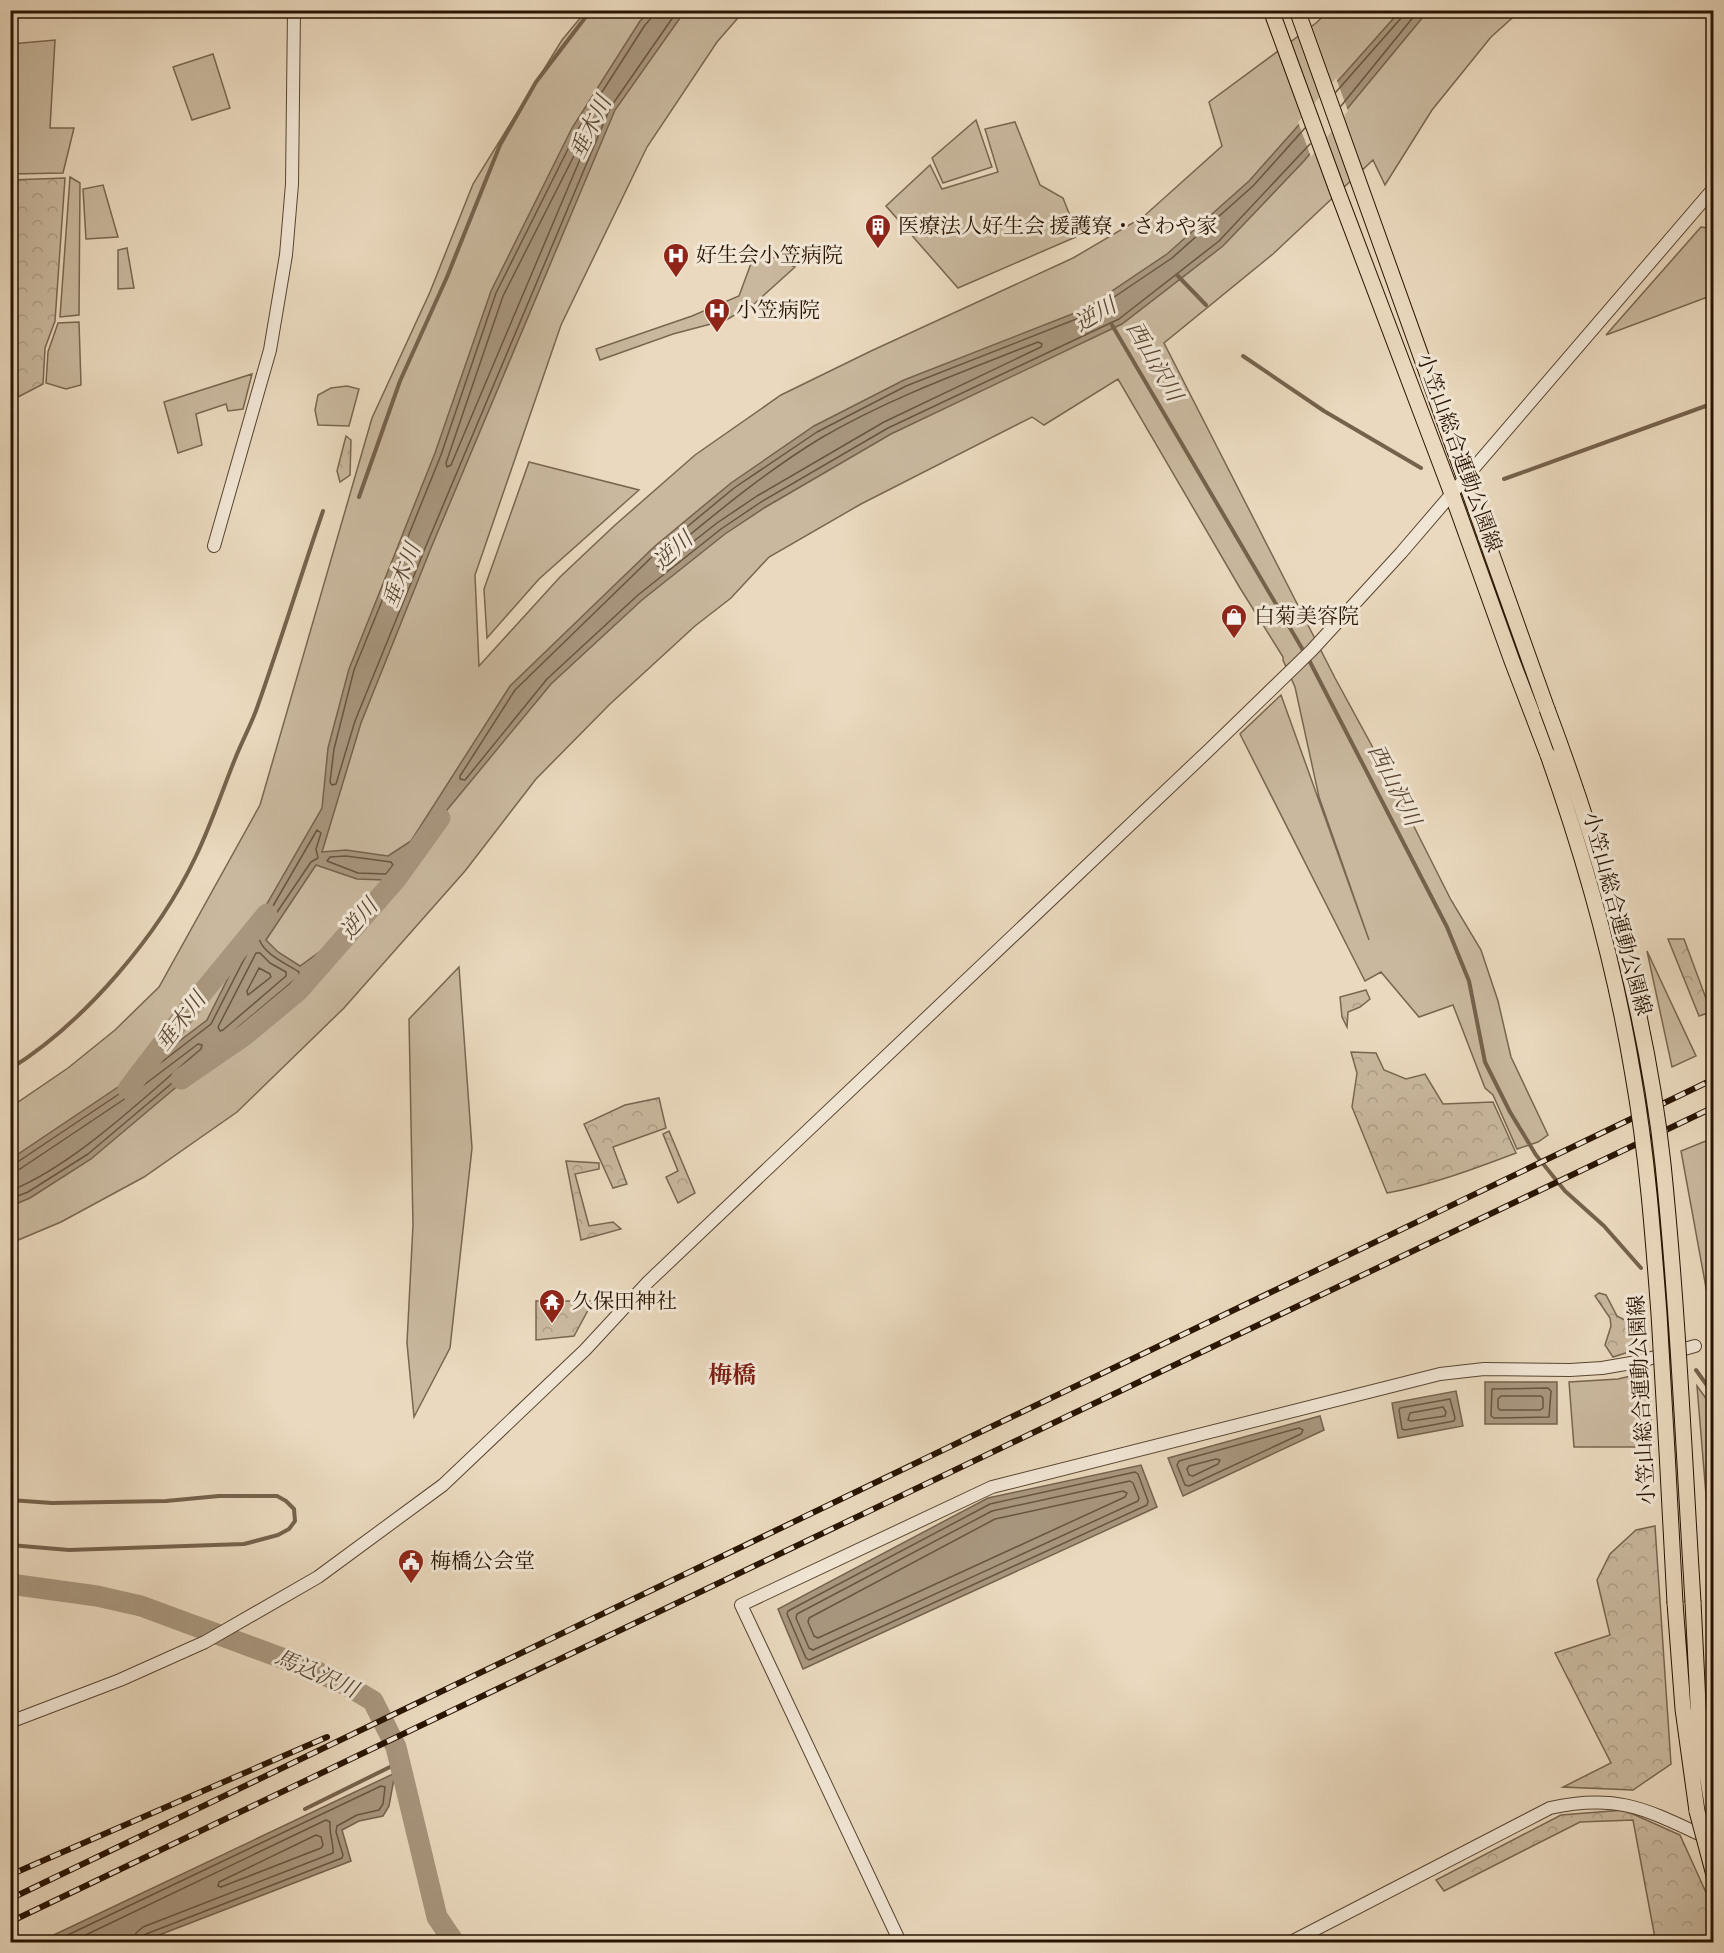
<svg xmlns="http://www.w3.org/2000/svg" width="1724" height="1953" font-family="Vollkorn,'Noto Serif JP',serif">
<defs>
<pattern id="forest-crowns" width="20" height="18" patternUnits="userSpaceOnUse" patternTransform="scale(1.5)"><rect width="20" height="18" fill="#c9b89e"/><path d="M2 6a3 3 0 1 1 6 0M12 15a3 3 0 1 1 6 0" fill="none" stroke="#ad9d86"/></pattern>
</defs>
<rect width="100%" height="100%" fill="#ead9be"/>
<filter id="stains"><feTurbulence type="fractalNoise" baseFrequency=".00333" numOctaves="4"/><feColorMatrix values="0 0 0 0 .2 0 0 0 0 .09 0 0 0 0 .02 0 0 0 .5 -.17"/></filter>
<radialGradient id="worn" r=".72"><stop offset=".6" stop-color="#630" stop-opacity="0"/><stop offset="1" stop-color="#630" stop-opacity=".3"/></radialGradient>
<path fill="#c9b89e" stroke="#786650" stroke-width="1.5" d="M586 11H744L717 42 647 147 561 325 475 575 479 666 560 577 614 526 695 455 781 395 871 351 1073 258 1143 217 1222 146 1209 102 1316 23 1329 11H1520L1491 37 1432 110 1385 185 1373 160 1273 254 1164 343 1335 678 1390 779 1451 900 1481 950 1498 1001 1511 1057 1548 1135 1538 1142 1517 1149 1493 1095 1485 1088 1453 1005 1419 1017 1381 972 1365 981 1240 734 1281 695 1369 940 1319 797 1295 687 1283 660V657L1240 588 1118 379 1044 425 1032 417 861 504 769 557 731 598 695 626 610 704 536 779 465 871 344 1008 237 1112 144 1177 61 1222 11 1243V1107L68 1068 115 1030 159 987 260 805 372 418 430 292 473 184 562 40Z
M55 40 50 128H74L63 173 11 174V44Z
M213 54 230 108 192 120 173 67Z
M976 120 992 167 943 183 932 158Z
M1015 122 1040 185 1063 198 1078 236 958 288 886 206 930 165 942 189 998 172 985 129Z
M70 177 80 183 79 315 60 317Z
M103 185 118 237 86 239 83 189Z
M1701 227 1713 229V295L1606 335Z
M127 248 134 288 118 289V250Z
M756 250 795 267 754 304 726 320 673 334 600 360 596 349 692 316 739 296Z
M79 322 81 385 66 389 46 383 48 352 58 323Z
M252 374 243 409 228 411 226 404 196 414 202 445 178 453 164 402Z
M347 386 359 389 349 426 318 425 315 410 318 395 331 388Z
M529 462 639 490 539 579 487 638 484 589Z
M1647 951 1696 1056 1672 1067Z
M459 967 472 1148 450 1348 414 1417 407 1343 413 1225 409 1019Z
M1713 1138V1326L1681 1151Z
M1648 1372 1653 1447H1574L1569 1382 1618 1379Z
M1697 1386 1713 1408 1712 1567Z"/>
<path fill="url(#forest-crowns)" stroke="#786650" stroke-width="1.5" d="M65 178 55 321 45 348 43 384 18 397 15 329H10L11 180Z
M346 436 351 440 350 475 340 482 337 471Z
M1668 939H1684L1711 1012 1699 1016Z
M1366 990 1370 999 1360 1007 1348 1012 1347 1027 1342 1017 1340 997Z
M1351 1052 1376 1053 1384 1070 1406 1079 1425 1074 1443 1104 1493 1102 1516 1153C1474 1169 1431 1185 1387 1193L1352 1107 1357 1073Z
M659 1098 666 1128 613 1147 627 1184 613 1188 584 1124 625 1105Z
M669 1131 695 1193 678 1203 666 1177 678 1171 663 1134Z
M566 1161 599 1163V1169L575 1174 589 1226 613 1222 621 1229 581 1240Z
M1599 1293 1606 1295 1617 1316 1630 1323 1632 1328 1627 1335 1640 1344 1644 1350H1635L1613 1357 1605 1345 1611 1326 1610 1318 1595 1296Z
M536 1301H593L574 1336 536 1340Z
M1655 1526 1671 1764 1633 1790 1563 1787 1611 1763 1555 1653 1610 1635 1597 1580 1610 1554 1636 1530Z
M1624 1810 1680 1835 1713 1908V1926L1700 1942H1653L1655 1938 1633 1820 1580 1822 1444 1891 1436 1880 1561 1815Z"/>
<path fill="#a8967e" stroke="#75624c" stroke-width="1.5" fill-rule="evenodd" d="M650 11H685L615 110 431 548 361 723 322 852 346 850 388 856 411 841 510 686 655 546 731 483 814 426 904 380 1085 309 1167 254 1249 181 1400 11H1428L1304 161 1223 246 1122 324 891 434 764 508 725 534 642 600 551 684 315 970 91 1159 30 1198 11 1206V1159L124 1083 207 1020 253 928 322 808 328 748 349 669 435 453 491 291 572 128 640 21ZM316 865 357 879 384 880 322 950 300 966 278 952 266 940Z
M1485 1382H1557V1424H1485Z
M1456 1391 1463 1426 1398 1438 1392 1403Z
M1320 1416 1324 1430 1183 1496 1168 1458Z
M1141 1465 1157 1507 803 1669 778 1609 988 1498Z
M395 1773 389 1806 383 1816 359 1821 342 1830 351 1861 141 1942H39Z"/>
<path fill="#ead9be" d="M1336 78 1348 111 1311 157 1298 122Z"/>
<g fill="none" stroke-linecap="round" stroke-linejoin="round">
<path stroke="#685540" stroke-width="1.5" d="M654 10 653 16 645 25 577 131 496 293 441 455 354 670 334 749 330 782 332 785 336 784 355 721 426 546 610 108 678 10
M1336 92 1402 17 1404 10
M1341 106 1419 10
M1305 128 1253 186 1172 258 1089 314 906 386 817 432 734 488 659 550 515 690 460 776V779L465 780 547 679 638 595 721 529 761 502 888 428 1119 319 1219 241 1310 144
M585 134 588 135 589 138 451 465 447 467 446 463 503 296Z
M1038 342 1042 344 1041 347 884 422 757 496 717 523 661 567 657 566V563L664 556C715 514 765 472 821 438 889 398 965 371 1038 342Z
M317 830 321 833 316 849 318 858 311 862 271 921 267 922 266 918Z
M346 856 391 862 393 865 386 874 358 873 327 861 330 857Z
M256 953H260L270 963 286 972V976L223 1030 220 1031 218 1027Z
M259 968 270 974 271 977 248 995 247 991Z
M10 1164 16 1163 128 1088 211 1024 255 938 259 939C265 955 285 963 299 972V976L88 1154 28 1192 10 1199
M10 1171 20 1169 132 1094 198 1044 202 1045 201 1049C146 1095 77 1164 10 1191
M1548 1388 1551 1391 1549 1417 1494 1418 1491 1416 1492 1389Z
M1501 1396H1541L1543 1398V1408L1540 1410H1500L1498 1408V1399Z
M1450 1399 1455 1418 1454 1421 1405 1430 1402 1429 1399 1410 1400 1408Z
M1443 1407 1446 1412 1445 1416 1411 1421 1408 1420 1410 1413Z
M1299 1428 1303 1430 1301 1434 1189 1486 1185 1485 1177 1465 1179 1461Z
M1216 1459 1220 1460 1218 1464 1193 1476 1189 1475 1187 1469 1189 1466Z
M1135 1472 1138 1474 1148 1501 1147 1505 809 1660 806 1658 787 1614 788 1611 990 1504Z
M1130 1481 1133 1483 1139 1498 1138 1501 813 1650 809 1648 796 1618 797 1614 992 1511Z
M1123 1491 1127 1493 1125 1497 818 1638 814 1636 808 1622 809 1618 995 1519Z
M316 1835 321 1837 323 1845 321 1848 221 1887 218 1886 219 1882Z
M53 1942 381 1786 385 1787 383 1804 379 1810 357 1815 337 1826 336 1832 343 1855 342 1858 146 1934 142 1938 141 1942
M71 1942 326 1820 330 1822C329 1833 334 1845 333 1853L143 1927 136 1933 134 1942"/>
<path stroke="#75624c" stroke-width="4" d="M1177 275 1206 305
M1112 325 1310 662 1447 927 1469 981 1485 1062 1510 1112 1536 1155 1565 1191 1604 1226 1641 1268
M1243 356 1324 411 1421 468
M1504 479 1714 403
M359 497 400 381 447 277 500 145 536 82 591 10
M10 1069C84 1023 159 935 196 856 211 825 222 791 235 759 242 741 252 723 258 705 281 640 301 575 323 511
M1696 1370 1714 1395
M10 1500 52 1503 166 1501 219 1496H277L286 1501 294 1509 295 1521 289 1529 278 1535 244 1544 69 1550 10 1545
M305 1809 398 1763 396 1747"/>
<path stroke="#a8967e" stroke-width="21" d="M181 1079 245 1035 298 991 397 878 440 818
M128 1089 189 1009 267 914
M10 1584 97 1596 141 1606 309 1668 348 1686 373 1701 396 1747 437 1917 454 1942"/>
<defs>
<path id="minor" d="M214 546 270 350 286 255 292 184 294 10
M10 1722 120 1680 205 1642 318 1577 443 1485 585 1350 648 1282 1210 749 1312 650 1401 553 1714 188
M900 1942 741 1605 992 1487 1440 1374 1484 1369 1570 1370 1602 1368 1637 1362 1695 1346
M1291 1942 1550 1808C1621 1792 1651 1812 1714 1841"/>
<path id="major" d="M1271 10 1337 190 1452 494 1512 661 1548 755
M1297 10C1382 243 1463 476 1547 709
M1693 1602 1699 1724 1714 1817
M1675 1603 1683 1709 1697 1811"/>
</defs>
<use href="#minor" stroke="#584531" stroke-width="14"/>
<use href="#major" stroke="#281402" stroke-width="17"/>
<use href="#minor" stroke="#f1e6d5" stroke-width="12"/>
<use href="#major" stroke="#ead9be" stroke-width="15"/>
<defs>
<path id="rail" d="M10 1875 327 1737
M10 1899 1714 1079
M10 1922 1714 1107"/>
</defs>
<use href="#rail" stroke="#281402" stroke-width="6"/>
<use href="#rail" stroke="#f1e6d5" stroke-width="4" stroke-dasharray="11" stroke-linecap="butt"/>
<defs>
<path id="major-bridge" d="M1547 709C1602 855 1646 1008 1663 1164 1678 1309 1684 1456 1693 1602
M1548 755C1585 859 1615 966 1633 1075 1647 1154 1653 1234 1659 1314 1665 1410 1670 1507 1675 1603
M1697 1811 1714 1875"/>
</defs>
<use href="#major-bridge" stroke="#281402" stroke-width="17" stroke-linecap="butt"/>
<use href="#major-bridge" stroke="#ead9be" stroke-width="15"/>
</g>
<defs>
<symbol id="building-pin" viewBox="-11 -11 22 30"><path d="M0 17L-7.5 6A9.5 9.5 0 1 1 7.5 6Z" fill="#8f2418" stroke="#f1e6d5"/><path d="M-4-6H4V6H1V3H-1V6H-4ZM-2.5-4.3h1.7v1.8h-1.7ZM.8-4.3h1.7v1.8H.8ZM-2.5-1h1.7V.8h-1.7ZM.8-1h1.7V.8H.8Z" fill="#fff"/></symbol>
<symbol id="hospital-pin" viewBox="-11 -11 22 30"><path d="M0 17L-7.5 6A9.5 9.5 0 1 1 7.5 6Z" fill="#8f2418" stroke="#f1e6d5"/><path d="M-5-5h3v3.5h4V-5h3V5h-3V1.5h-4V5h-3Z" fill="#fff"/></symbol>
<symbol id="shop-pin" viewBox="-11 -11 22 30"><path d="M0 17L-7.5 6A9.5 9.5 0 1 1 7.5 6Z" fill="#8f2418" stroke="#f1e6d5"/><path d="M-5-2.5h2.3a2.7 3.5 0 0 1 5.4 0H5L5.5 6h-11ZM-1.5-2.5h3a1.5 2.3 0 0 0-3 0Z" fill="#fff"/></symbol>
<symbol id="temple-pin" viewBox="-11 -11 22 30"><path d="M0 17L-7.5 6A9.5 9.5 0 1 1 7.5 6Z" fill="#8f2418" stroke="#f1e6d5"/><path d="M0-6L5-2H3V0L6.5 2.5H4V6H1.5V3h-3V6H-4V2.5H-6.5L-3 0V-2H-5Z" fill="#fff"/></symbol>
<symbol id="civic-pin" viewBox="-11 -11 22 30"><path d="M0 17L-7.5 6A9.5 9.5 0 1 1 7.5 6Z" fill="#8f2418" stroke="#f1e6d5"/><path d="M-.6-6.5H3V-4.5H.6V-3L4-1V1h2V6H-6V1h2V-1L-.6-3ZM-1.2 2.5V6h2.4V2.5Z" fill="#fff"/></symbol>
</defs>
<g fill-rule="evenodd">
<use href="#building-pin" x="863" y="212" width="30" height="40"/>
<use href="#hospital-pin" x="661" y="241" width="30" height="40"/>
<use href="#hospital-pin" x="702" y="296" width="30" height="40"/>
<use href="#shop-pin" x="1219" y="602" width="30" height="40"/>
<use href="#temple-pin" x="537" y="1287" width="30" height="40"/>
<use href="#civic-pin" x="396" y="1547" width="30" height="40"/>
</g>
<g text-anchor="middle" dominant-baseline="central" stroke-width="6" stroke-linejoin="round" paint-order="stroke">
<g font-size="21" fill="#281402" stroke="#f1e6d5" text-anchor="start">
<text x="898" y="227">医療法人好生会 援護寮・さわや家</text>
<text x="696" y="256">好生会小笠病院</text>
<text x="736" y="311">小笠病院</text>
<text x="1254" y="617">白菊美容院</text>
<text x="572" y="1302">久保田神社</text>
<text x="430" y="1562">梅橋公会堂</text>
</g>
<g font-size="21" fill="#281402" stroke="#f1e6d5">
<text transform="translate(1458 453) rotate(70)">小笠山総合運動公園線</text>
<text transform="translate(1616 914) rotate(75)">小笠山総合運動公園線</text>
<text transform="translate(1643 1400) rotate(-93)">小笠山総合運動公園線</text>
</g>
<g font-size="22" font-style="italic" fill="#5b4834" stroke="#f1e6d5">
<text transform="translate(592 128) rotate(-64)">垂木川</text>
<text transform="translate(1096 316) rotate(-30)">逆川</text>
<text transform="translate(1153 362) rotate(60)">西山沢川</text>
<text transform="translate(674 552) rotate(-42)">逆川</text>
<text transform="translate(403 576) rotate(-68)">垂木川</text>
<text transform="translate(1393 786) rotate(63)">西山沢川</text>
<text transform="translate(360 920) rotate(-49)">逆川</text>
<text transform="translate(182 1022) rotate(-52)">垂木川</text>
<text transform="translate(316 1675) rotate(24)">馬込沢川</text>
</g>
<g font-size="24" font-weight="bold" fill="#7a1f14" stroke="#f1e6d5">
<text x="732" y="1377">梅橋</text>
</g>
</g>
<rect width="1724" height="1953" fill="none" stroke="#ead9be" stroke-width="36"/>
<rect x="12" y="12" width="1700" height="1929" fill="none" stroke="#281402" stroke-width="3"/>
<rect x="18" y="18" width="1688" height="1917" fill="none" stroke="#281402" stroke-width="1.5"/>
<rect width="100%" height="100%" filter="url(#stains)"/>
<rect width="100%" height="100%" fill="url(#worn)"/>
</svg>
